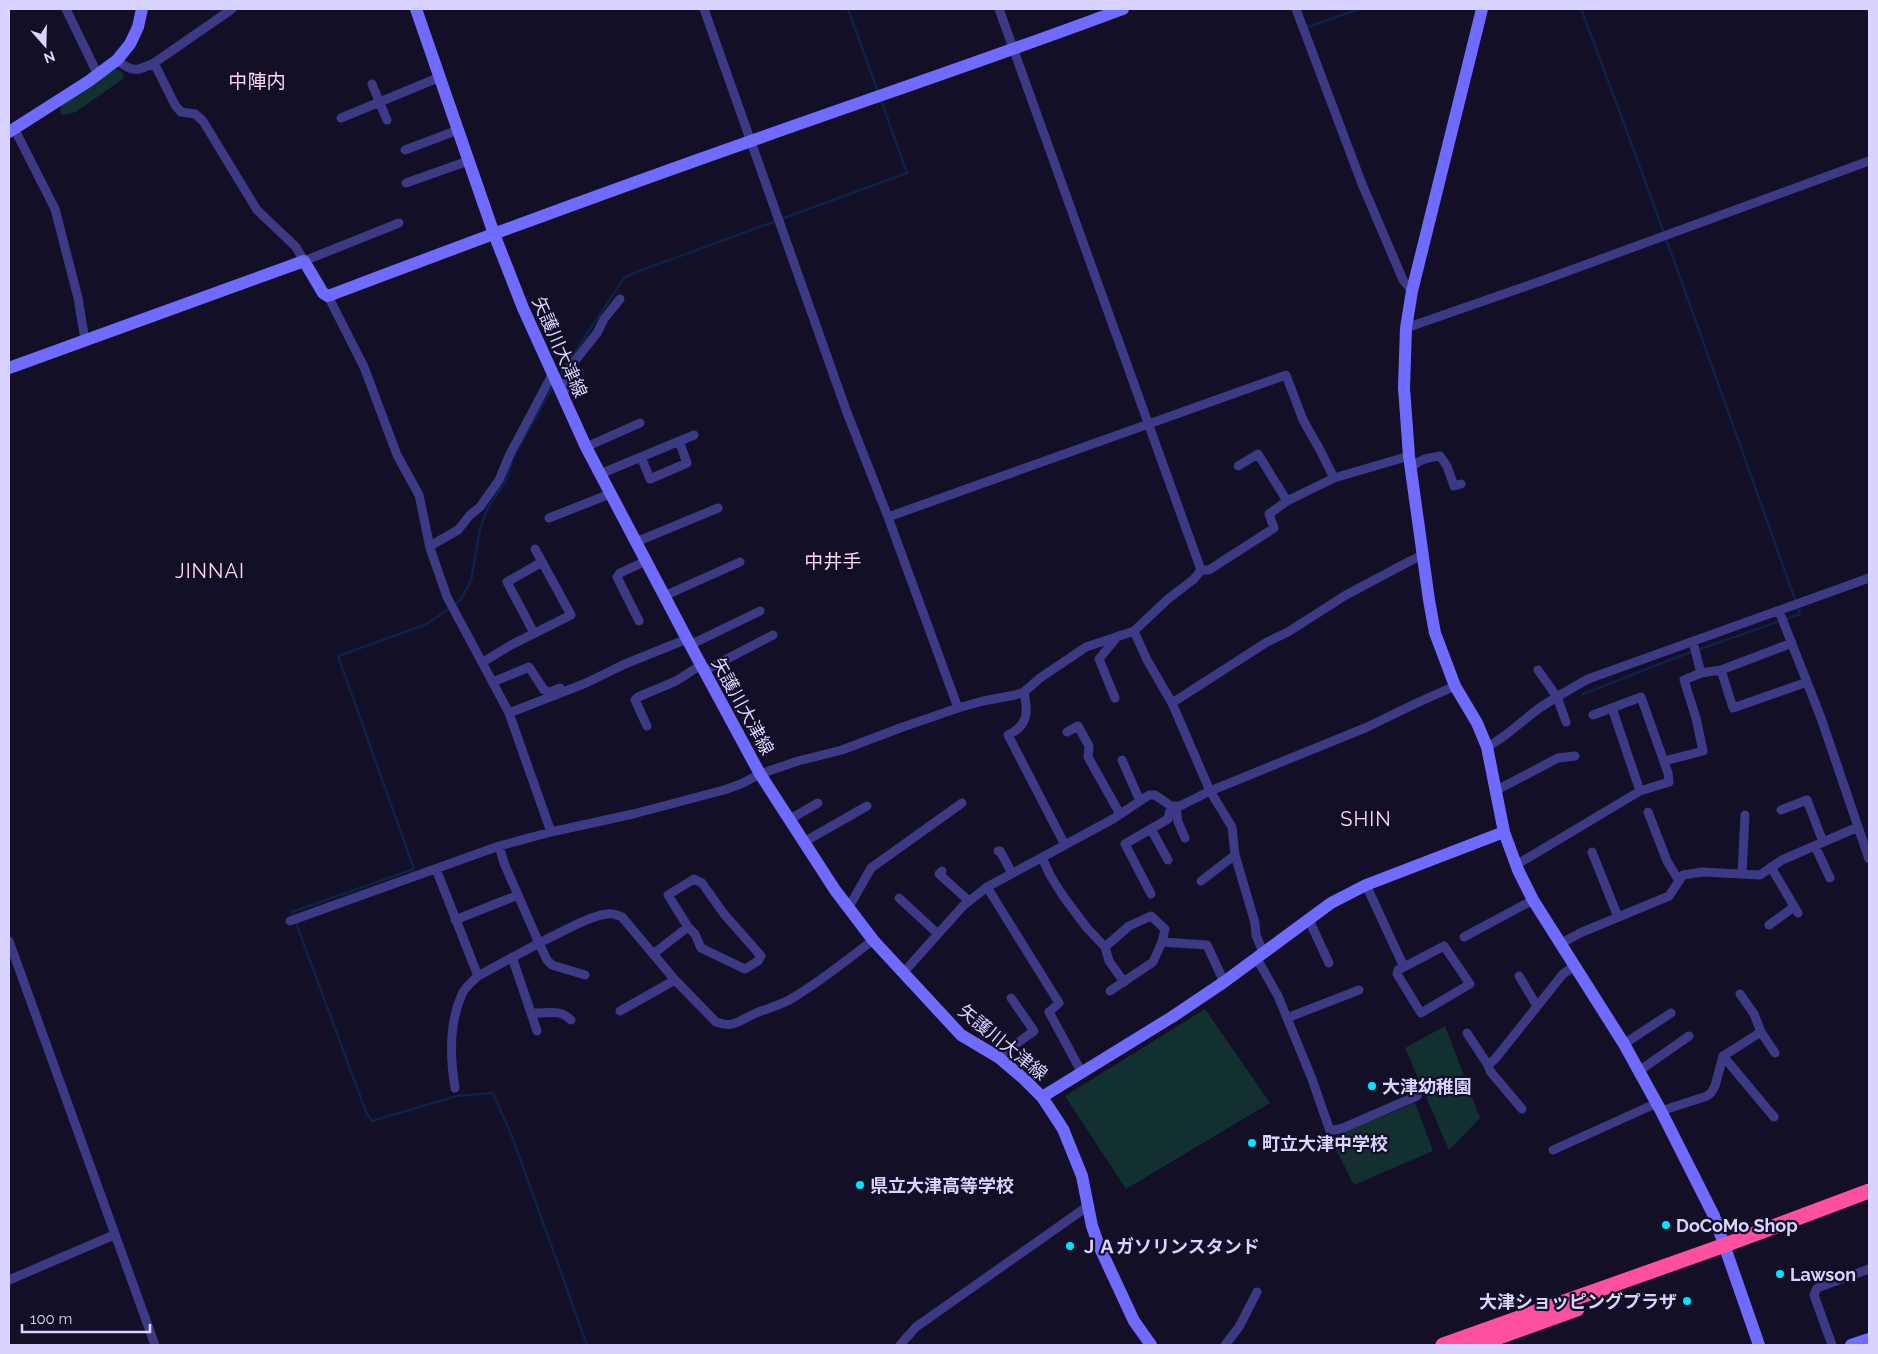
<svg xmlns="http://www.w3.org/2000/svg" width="1878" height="1354" font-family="Raleway,'Noto Sans JP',sans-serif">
<rect width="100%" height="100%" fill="#130f26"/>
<path fill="#12302f" d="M116 69 122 72 124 78 76 112 63 115 60 113 61 104Z
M1205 1009 1270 1103 1126 1189 1065 1096Z
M1445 1026 1480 1118 1449 1150 1405 1048Z
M1415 1103 1433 1151 1354 1185 1330 1138Z"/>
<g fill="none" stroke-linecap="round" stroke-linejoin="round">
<path stroke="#0c2248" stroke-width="2.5" d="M848 9 878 92
M1581 9C1656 205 1725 404 1796 602
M1867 9 1869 15
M1308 27 1359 9
M781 219 907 173 881 100
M559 376 624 278 639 271 776 221
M454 605 460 600 471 581 480 529 487 509 506 480 513 458 554 385
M450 608 427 624 338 656 414 869 292 912 366 1112 372 1121 457 1096 493 1093 513 1139 587 1345
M1583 694 1675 658 1800 614 1797 607"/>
<path stroke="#3d3a85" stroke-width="9" d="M66 9 98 75
M704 9 846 410 888 517 958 708
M999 9 1201 570
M1296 9 1362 184 1403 280 1412 291
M117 60C133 73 137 71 154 63L232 9
M154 63 175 105 181 112 195 114 203 121 257 210 296 247 304 261 399 223
M372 84 387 120
M341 118 440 77
M14 128 55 209 78 298 85 340
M405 150 458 130
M406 183 468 161
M328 296 364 367 397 455 419 495 430 548 447 597 509 713 551 832
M1406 328 1541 281 1869 161
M563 397 570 367 597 333 604 319 620 299
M586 447 640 423
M641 457 650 479 687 463 679 441
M1238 466 1258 454 1287 501
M1411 469C1418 459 1428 458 1440 456L1447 466 1454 486 1461 484
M600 474 694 435
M888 517 1286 375 1303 420 1320 450 1334 478
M549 518 610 494
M636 542 718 508
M430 546 458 530 470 515 480 507 499 480 510 454 553 373
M1201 570H1209L1274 528 1269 514 1287 501 1334 478 1409 456
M664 596 740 562
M1779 611 1821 718 1869 859
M639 621 617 577 620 573 646 561
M1134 631 1147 660 1172 703 1210 791 1232 827 1235 855 1255 923 1256 935 1263 952
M534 633 507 582 542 562
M1792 643 1721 670 1733 708 1807 682
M690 645 760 611
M483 662 511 645 571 615 535 549
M1538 670 1557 697 1566 722
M704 671 773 635
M1701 673 1721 670
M493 682 529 667 544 690 550 692 560 688
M1024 692C1028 712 1029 725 1008 735L1065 845
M1115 698 1099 659 1118 636
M1172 703 1267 642 1288 632 1346 595 1410 561 1423 555
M1612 708 1640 791
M509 713 586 683 625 664 687 639
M647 726 635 700 638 697 676 681 701 665
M1067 732 1078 726 1089 746 1088 757 1120 814
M1487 747C1507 737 1522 720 1541 707 1556 697 1572 688 1588 679L1869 578
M1122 760 1140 801
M1664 761 1703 751 1696 718 1684 680 1701 673 1693 642
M1495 791 1558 758 1575 756
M1176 806 1178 822 1185 838
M1781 810 1807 800 1823 842
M1648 812 1667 861 1679 881
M790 819 818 803
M1151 829 1168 860
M804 842 867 806
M499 846 504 863 539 943C557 935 588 916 607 914 613 913 617 915 622 917L675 980 716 1022C733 1028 737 1022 752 1015 764 1009 779 1006 791 999 820 982 847 960 873 940
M1815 846 1830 878
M998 851H1000L1012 873
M1592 852 1618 917
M1042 858 1050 875 1063 896 1087 928 1105 947 1109 961 1124 982
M1516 865 1640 791 1669 782 1668 773 1641 697 1593 715
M1771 867 1798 913
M436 869 478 976 539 943 547 960 552 965 585 975
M942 871 939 874 969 901
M1742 874 1745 815
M1201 881 1235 855
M1366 885 1404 967 1398 970 1397 974 1421 1013 1470 984 1444 946 1404 967
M987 887 1059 1003 1049 1012 1082 1073
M1151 894 1125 844 1168 819 1171 806
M899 898 938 934
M849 907 871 868 962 803
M1308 918 1329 963
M455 920 518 895
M290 921 499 846 551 832 633 814 724 790 741 784 760 774 798 761 842 750 900 728 958 708 983 701 1015 695 1024 692 1040 678 1086 647 1134 631 1168 599 1194 579 1201 570
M1769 925 1794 907
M1464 937 1533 900
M9 941 155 1345
M1560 944 1580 933 1669 896 1683 875 1702 872 1760 875 1782 860 1858 827
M1105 947 1129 926 1151 916 1165 929 1162 942 1207 945 1224 982
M653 954 688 927 668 895 694 879 702 883 724 914 761 956 758 961 745 969 701 948 695 934 688 927
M512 957 531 1013C548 1014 558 1008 571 1020
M1256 957 1278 996 1287 1018 1359 990
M903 973 963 906 987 887 1113 819 1149 795H1155L1171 806H1180L1210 791 1365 728 1419 702 1455 686
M1519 976 1537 1006
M1110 991 1153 962 1162 942
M1740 994 1754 1014 1761 1032
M620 1011 675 980
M531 1013 537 1031
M1287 1018 1312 1079 1330 1131 1343 1128 1417 1096
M1467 1033 1488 1065 1490 1071 1522 1109
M1624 1044 1671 1013
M1723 1056 1774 1117
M998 1057 1034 1031 1011 998
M1488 1065 1495 1059 1563 974 1574 966
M1639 1071 1689 1036
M455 1088C450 1058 449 1023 462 994 465 987 473 981 478 976
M1661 1111 1707 1096 1711 1093 1715 1086 1723 1056 1761 1032 1775 1053
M1553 1150 1657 1103
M9 1280 114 1235
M900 1345 916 1327 1088 1206
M1225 1345 1239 1327 1257 1292
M1832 1345 1814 1295 1817 1288 1869 1269"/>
<path stroke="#6f6bff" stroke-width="12" d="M416 9 494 234 523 308 586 447 687 639 760 774 835 890 873 940 961 1035 998 1057 1024 1079 1042 1097 1063 1129 1082 1176 1092 1226 1099 1246 1134 1321 1151 1345
M1482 9 1412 291 1406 328 1404 388 1409 456 1429 600 1435 633 1455 686 1477 723 1487 747 1504 832 1518 870 1533 900 1624 1044 1661 1111 1714 1216 1759 1345
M9 132 89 81 117 60 130 44 138 27 142 9
M9 368 304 261 323 293 328 296C468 243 609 191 751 141 875 97 1000 55 1123 9
M1042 1097 1172 1017 1224 982 1331 903 1366 885 1504 832
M1851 1345 1869 1339"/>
<path stroke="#ff4fa3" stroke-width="15" d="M1443 1345 1725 1245 1869 1191
M1477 1345 1577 1309"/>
</g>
<g fill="#00e5ff" stroke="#130f26" stroke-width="2">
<circle cx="1372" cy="1086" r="5"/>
<circle cx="1252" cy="1143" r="5"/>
<circle cx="860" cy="1185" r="5"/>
<circle cx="1666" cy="1225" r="5"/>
<circle cx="1070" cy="1246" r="5"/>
<circle cx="1780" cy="1274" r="5"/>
<circle cx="1687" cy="1301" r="5"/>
</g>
<g text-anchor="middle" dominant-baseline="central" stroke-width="4.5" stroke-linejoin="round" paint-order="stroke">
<g font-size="18" fill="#d9d4ff" stroke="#130f26">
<text transform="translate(560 347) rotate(66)">矢護川大津線</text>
<text transform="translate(743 706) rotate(61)">矢護川大津線</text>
<text transform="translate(1003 1042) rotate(39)">矢護川大津線</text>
</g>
<g font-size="18" font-weight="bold" fill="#d9d4ff" stroke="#130f26" text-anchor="start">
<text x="1382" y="1086">大津幼稚園</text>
<text x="1262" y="1143">町立大津中学校</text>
<text x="870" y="1185">県立大津高等学校</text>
<text x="1676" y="1225">DoCoMo Shop</text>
<text x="1080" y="1246">ＪＡガソリンスタンド</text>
<text x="1790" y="1274">Lawson</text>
<text x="1677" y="1301" text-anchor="end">大津ショッピングプラザ</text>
</g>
<g font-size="19" fill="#ffd6f0" stroke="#130f26">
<text x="257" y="81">中陣内</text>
<text x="833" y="561">中井手</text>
</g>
<g font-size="20" letter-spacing="1" fill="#ffd6f0" stroke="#130f26">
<text x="210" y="571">JINNAI</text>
<text x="1366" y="819">SHIN</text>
</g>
</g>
<rect width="1878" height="1354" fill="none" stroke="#d9d4ff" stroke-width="20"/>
<g transform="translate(45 45) rotate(160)" stroke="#130f26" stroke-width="4" paint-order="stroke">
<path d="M0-4L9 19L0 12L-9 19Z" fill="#d9d4ff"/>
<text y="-8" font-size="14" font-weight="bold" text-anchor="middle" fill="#d9d4ff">N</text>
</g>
<path d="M22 1324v8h128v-8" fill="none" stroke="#d9d4ff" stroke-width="2.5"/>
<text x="30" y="1324" font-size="15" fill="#d9d4ff" stroke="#130f26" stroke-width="4" paint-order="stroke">100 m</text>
</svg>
